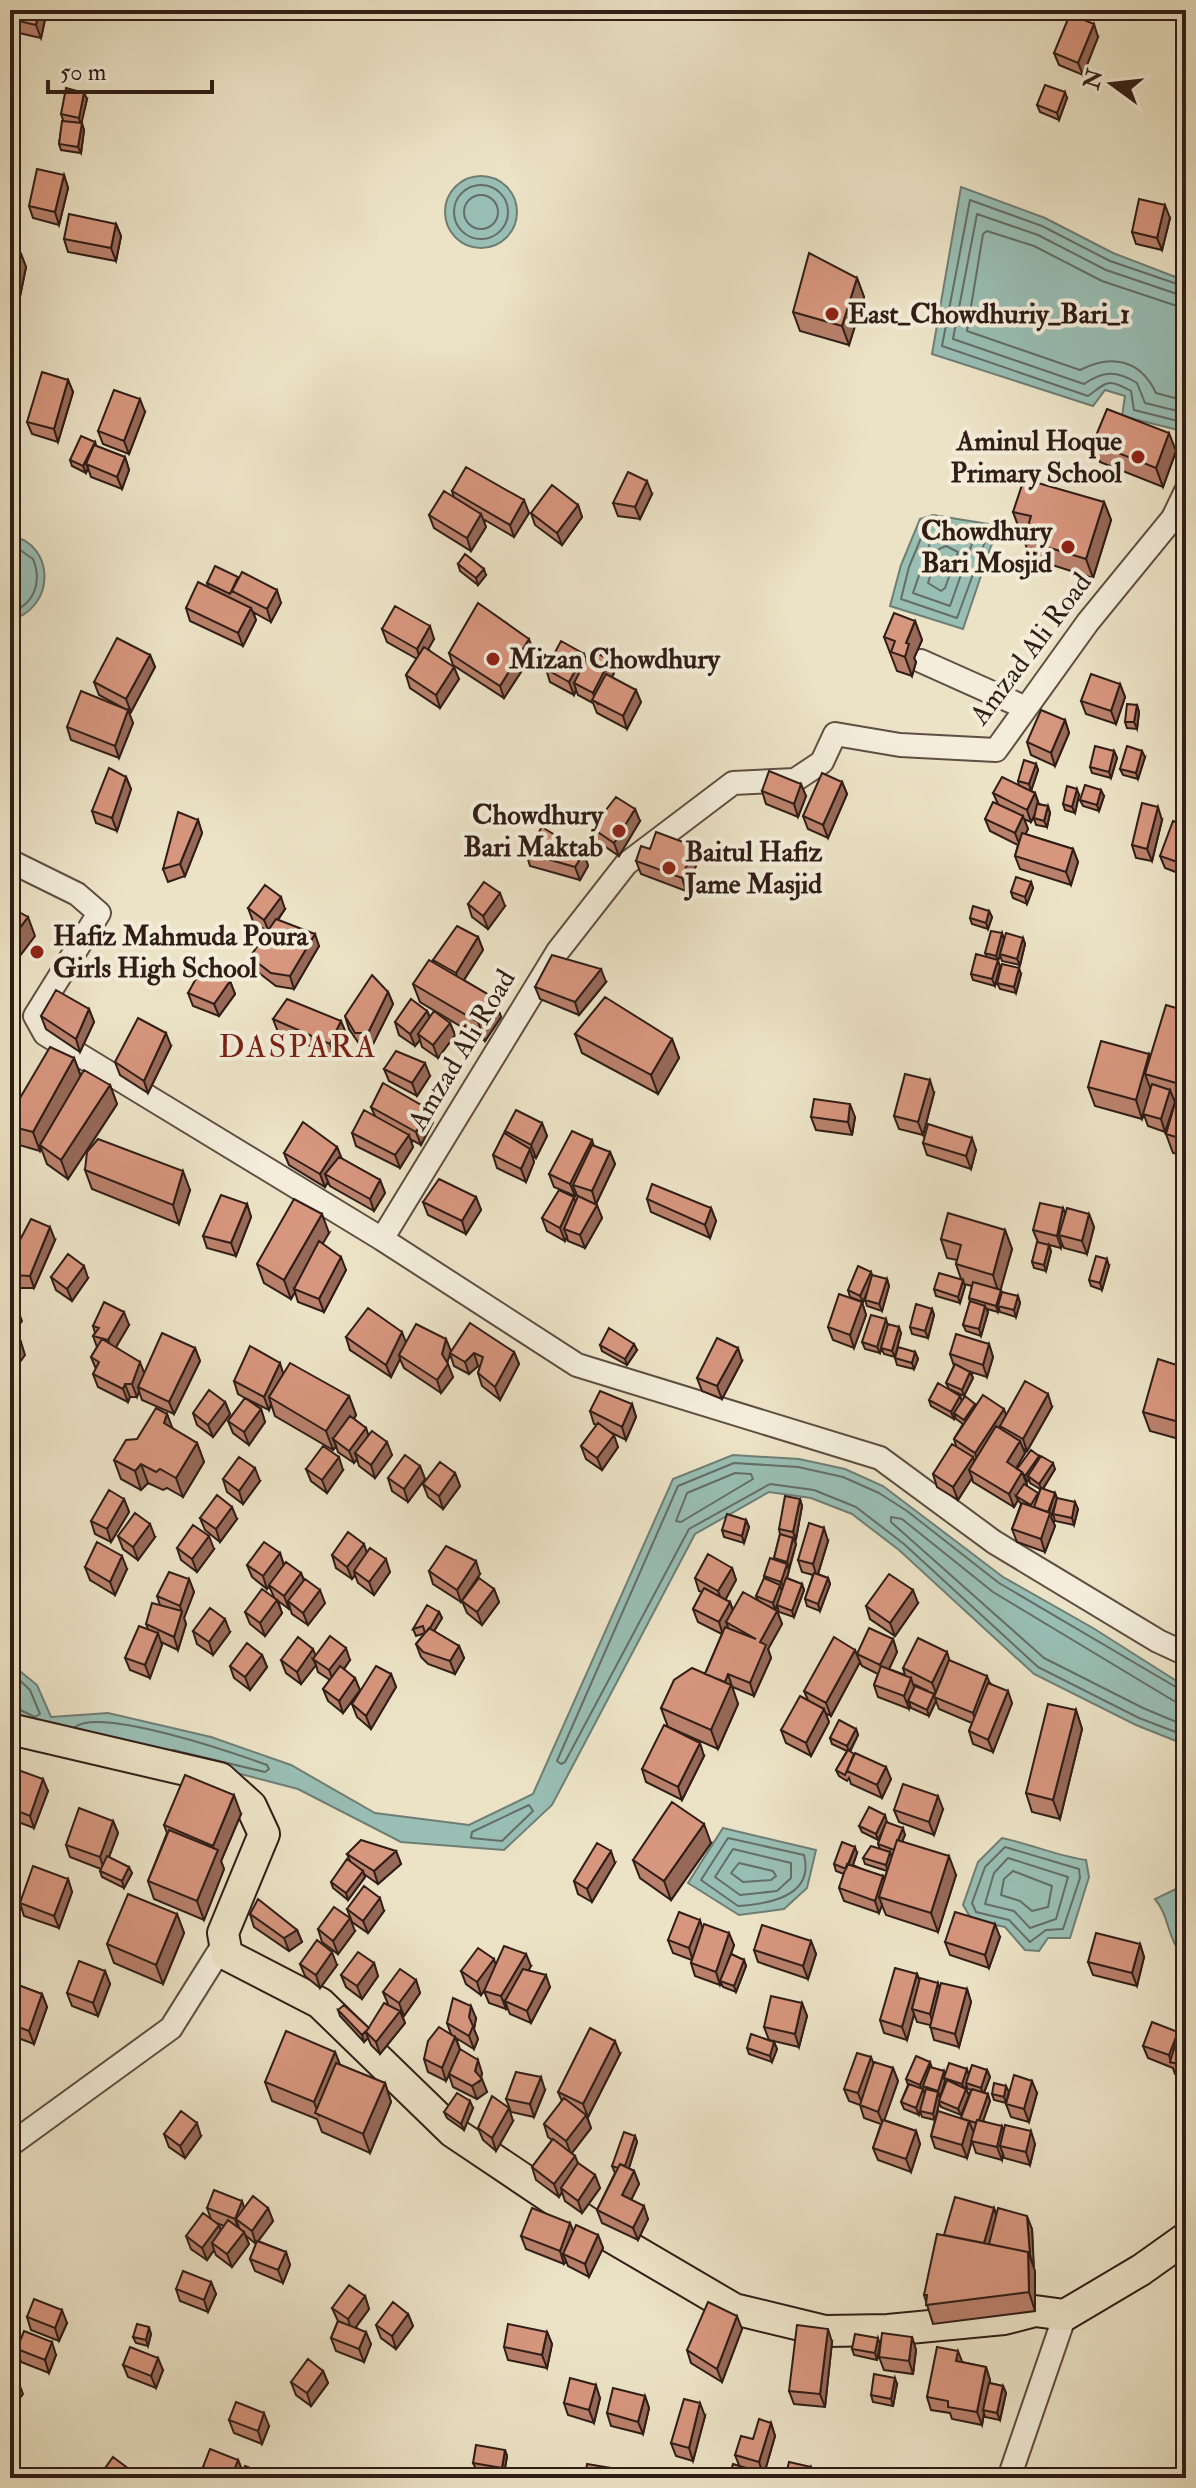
<svg xmlns="http://www.w3.org/2000/svg" width="1196" height="2488" font-family="'IM FELL Double Pica',serif">
<rect width="100%" height="100%" fill="#ece3c6"/>
<filter id="stains"><feTurbulence type="fractalNoise" baseFrequency=".0025" numOctaves="4"/><feColorMatrix values="0 0 0 0 .2 0 0 0 0 .09 0 0 0 0 .02 0 0 0 .5 -.17"/></filter>
<radialGradient id="worn" r=".72"><stop offset=".6" stop-color="#630" stop-opacity="0"/><stop offset="1" stop-color="#630" stop-opacity=".3"/></radialGradient>
<path fill="#99beb4" stroke="#6f7e75" stroke-width="2" d="M445 212a36 36 0 1 1 72 0a36 36 0 1 1-72 0Z
M961 187 1045 218 1113 253 1186 281V432L1122 416 1125 396 1105 390 1093 406 932 354Z
M933 515 988 524 998 536 991 546 963 629 890 606 901 565 920 519Z
M10 535C57 545 55 609 10 620Z
M733 1455 799 1459 845 1469 883 1486 1003 1577 1093 1628 1186 1687V1745L1136 1725 1034 1674 899 1550 852 1514 811 1498 769 1492 695 1534 552 1805 504 1850 401 1842 298 1789 195 1762 47 1734 10 1712V1663L37 1685 51 1717 108 1713 211 1737 291 1765 375 1813 469 1825 533 1794 673 1479Z
M723 1828 816 1850 807 1888 784 1909 739 1915 688 1883Z
M1002 1838C1031 1844 1057 1856 1086 1860L1089 1877 1070 1938H1048L1039 1951 1025 1950 1005 1927 972 1920 963 1905 978 1862Z
M1186 1884V1951L1180 1953C1167 1935 1169 1916 1155 1899Z"/>
<g fill="none" stroke-linecap="round" stroke-linejoin="round">
<path stroke="#646e66" stroke-width="2" d="M454 212a27 27 0 1 1 54 0a27 27 0 1 1-54 0Z
M464 212a17 17 0 1 1 34 0a17 17 0 1 1-34 0Z
M1186 287 1110 261 1042 226 970 200 942 346 1088 396C1107 383 1106 377 1131 391L1134 410 1186 423
M1186 297 1106 270 1038 235 977 214 953 339 1084 384C1103 371 1116 370 1137 383L1145 403 1186 413
M1186 309 1102 281 1034 246 987 231 983 234 967 331 1080 370C1111 354 1140 359 1156 393L1186 401
M934 523 982 531 987 536 957 618 901 599 909 567 926 526Z
M933 534H948L973 541 950 606 913 593Z
M10 543 33 559C42 581 35 605 10 612
M946 546 958 552 945 588 941 591 928 583 939 549Z
M735 1473 751 1474 753 1479 681 1522 676 1521 687 1493Z
M10 1671 30 1690 40 1714 35 1717 10 1705
M1186 1693 999 1583 907 1511 879 1493 843 1477 798 1467 734 1463 678 1486 557 1761 561 1764 565 1762 689 1529 770 1484 814 1490 856 1507 904 1544 1038 1667 1139 1718 1186 1736
M1186 1703 1174 1701 993 1592 902 1519 891 1517V1522L1044 1658 1143 1708 1186 1726
M75 1727C101 1707 234 1753 267 1765L269 1769 265 1772 173 1750
M529 1805 533 1811 502 1841 471 1838 472 1832Z
M728 1838 804 1855C815 1897 767 1904 738 1906L701 1880Z
M1005 1847 1079 1869 1080 1878 1063 1929 1046 1930 1030 1942 1009 1920 976 1912 972 1903 985 1867Z
M733 1849 791 1863V1878L777 1891 740 1895 715 1877Z
M1008 1858 1068 1877 1056 1919 1030 1928 1014 1911 985 1904 994 1873Z
M739 1863 773 1871 776 1876 771 1880 743 1882 731 1873Z
M1013 1871 1052 1886 1048 1907 1032 1911 1020 1901 1001 1895 1004 1879Z"/>
<defs>
<path id="minor" d="M921 661 1026 708
M10 861 77 894 99 913 35 1016 45 1034 382 1239 558 951 626 864 733 783 795 780 822 762 835 734 900 745 996 750 1088 622 1173 518 1186 491
M382 1239 577 1365 880 1458 994 1542 1158 1641 1186 1654
M10 2145 171 2028 223 1945
M1009 2478 1065 2315"/>
<path id="major" d="M10 1729 220 1778 251 1806 264 1834 223 1933 227 1955 320 2003 453 2132 596 2228 734 2309 825 2331 888 2330 1004 2319 1035 2311 1065 2315 1141 2270 1186 2238"/>
</defs>
<use href="#minor" stroke="#5f4e43" stroke-width="26"/>
<use href="#major" stroke="#301d17" stroke-width="34"/>
<use href="#minor" stroke="#f3edda" stroke-width="22"/>
<use href="#major" stroke="#ece3c6" stroke-width="30"/>
</g>
<path fill="#b9816c" stroke="#301d17" stroke-width="2" fill-rule="evenodd" d="M10 10H47L41 38 10 31Z
M1098 37 1083 75 1059 65 1054 53Z
M1067 98 1059 120 1040 112 1037 105Z
M87 99 81 123 84 130 81 153 61 150 59 144 63 120 61 114Z
M64 175 68 188 59 225 33 218 29 206Z
M1170 218 1162 250 1136 244 1132 232Z
M116 224 121 236 116 261 68 252 64 239Z
M10 252 21 254 26 267 15 321 10 320Z
M857 278 864 297 849 345 800 331 793 312Z
M68 380 73 392 58 442 32 434 27 422Z
M145 412 129 454 103 444 98 431Z
M95 442 96 446 125 457 129 470 122 489 91 477 88 468 86 473 72 466 70 460Z
M1093 443 1176 451 1163 487 1100 462Z
M452 491 529 513 514 537 483 519 486 527 471 551 434 528 429 515 454 498Z
M652 494 640 519 618 516 613 503Z
M1104 502 1111 520 1093 578 1030 558 1024 540 1026 532 1020 531 1013 512Z
M578 505 582 517 562 545 535 525 531 513Z
M458 564 486 575 478 585 460 571Z
M207 583 281 603 271 622 253 612 256 620 243 646 190 621 186 608 208 586Z
M915 621 922 640 914 658 916 662 912 676 897 671 884 637Z
M382 629 434 639 428 649 459 679 440 708 410 688 406 675 417 659 387 642Z
M534 652 504 698 453 665 449 653Z
M150 655 155 667 131 712 128 711 133 723 119 758 71 740 67 727 125 709 99 695 94 682Z
M586 659 614 673 612 677 641 702 627 729 597 713 593 703 578 695 576 690 574 695 550 682 546 669Z
M1120 684 1125 697 1116 724 1086 714 1081 701Z
M1137 705 1139 712 1137 729 1127 728 1125 722Z
M1065 720 1069 733 1055 766 1031 755 1027 742Z
M1114 751 1117 758 1111 778 1092 773 1090 767Z
M1145 757 1138 779 1123 775 1120 769Z
M1036 764 1038 770 1031 791 1035 793 1039 804 1048 806 1050 813 1047 827 1036 825 1034 818 1035 816 1031 822 1024 819 1028 829 1025 834 1073 849 1078 862 1071 885 1020 869 1015 856 1018 845 990 831 985 819 998 804 993 793 1019 786 1018 781Z
M126 777 131 789 117 831 96 823 92 811Z
M842 782 847 794 828 838 808 829 803 816Z
M762 791 806 796 798 817 766 804Z
M1079 795 1075 813 1065 810 1063 804Z
M1104 796 1099 811 1083 806 1080 800Z
M198 820 202 833 185 876 168 882 163 869Z
M1162 820 1152 861 1136 858 1132 845Z
M640 821 619 856 597 841 592 828Z
M1186 826V876L1165 868 1160 856Z
M526 853H584L588 866 580 880 530 866Z
M699 858 686 891 641 874 636 861Z
M1031 882 1033 888 1027 904 1013 898 1011 892Z
M468 904 505 906 488 929 472 917Z
M248 908 285 909 278 920 319 946 294 989 276 986 255 970 250 957 268 932 253 921Z
M989 911 992 917 988 929 972 924 970 918Z
M1002 933 1004 939 1023 938 1025 944 1020 965 1002 961 1000 955 998 961 1000 966 995 986 973 980 971 974 987 957 985 953Z
M478 937 483 950 464 980 494 998 501 1017 485 1041 420 1002 413 984 434 963 433 960Z
M1021 974 1016 993 1000 989 997 983Z
M230 981 235 994 219 1016 193 1006 188 993Z
M606 982 579 1015 540 999 535 987Z
M388 992 393 1004 372 1046 360 1045 349 1029 345 1016Z
M89 1009 94 1022 80 1052 46 1029 41 1016Z
M427 1011 430 1017 450 1023 455 1035 438 1058 422 1047 420 1040 415 1046 399 1035 395 1022Z
M1186 1011V1156L1173 1153 1166 1134 1176 1100 1174 1099 1175 1102 1165 1132 1148 1126 1144 1115 1142 1119 1095 1106 1088 1087 1150 1057Z
M273 1019 346 1033 335 1057 278 1032Z
M575 1034 672 1039 679 1058 658 1094 582 1053Z
M171 1046 148 1093 120 1075 115 1062Z
M74 1058 81 1076 110 1085 117 1104 68 1179 47 1164 41 1148 40 1151 12 1143 10 1139V1115Z
M384 1069 430 1076 417 1096 389 1081Z
M934 1093 923 1135 899 1129 894 1116Z
M371 1107 428 1109 433 1122 421 1145 410 1139 413 1147 400 1168 356 1146 352 1133 375 1116Z
M811 1117H855L852 1135 816 1130Z
M542 1123 547 1136 536 1158 532 1156 534 1162 526 1182 497 1168 493 1155 506 1134 505 1131Z
M923 1143 976 1150 971 1169 927 1155Z
M594 1146 610 1152 615 1164 596 1204 602 1218 585 1248 568 1241 567 1237 565 1241 547 1231 542 1218 576 1202 578 1197 576 1193 575 1196 554 1187 549 1174Z
M337 1147 341 1158 380 1180 385 1193 374 1211 330 1186 328 1182 325 1187 289 1165 284 1153Z
M85 1170 190 1190 179 1224 92 1189Z
M476 1197 481 1210 466 1234 428 1215 423 1202Z
M647 1199 711 1208 716 1221 710 1238 651 1212Z
M247 1204 251 1217 236 1256 207 1248 203 1236Z
M1063 1208 1065 1214H1089L1094 1227 1087 1254 1064 1248 1062 1244 1061 1248 1049 1245 1051 1251 1046 1271 1034 1268 1032 1262 1038 1242 1033 1230Z
M1005 1230 1012 1249 1000 1290 1002 1293 1018 1296 1020 1303 1016 1317 1000 1312 999 1309 998 1312 987 1309 988 1312 981 1336 966 1331 963 1325 970 1302 969 1298 972 1286 964 1284 965 1286 960 1303 936 1296 934 1289 961 1279 956 1264 957 1260 947 1258 941 1239Z
M329 1233 322 1243 346 1270 324 1312 298 1302 295 1292 291 1299 264 1283 257 1264Z
M55 1240 34 1288H16L10 1273V1259Z
M1109 1266 1102 1290 1091 1286 1089 1280Z
M871 1272 872 1276 887 1279 889 1286 882 1311 867 1306 865 1300 868 1290 863 1302 850 1297 848 1290Z
M51 1277 88 1278 72 1301 56 1290Z
M862 1302 866 1315 854 1348 833 1340 828 1327Z
M932 1309 934 1315 928 1338 912 1334 910 1327Z
M129 1325 116 1347 144 1372 195 1348 200 1361 174 1414 142 1400 139 1391 137 1397H130L128 1402 98 1387 93 1374 96 1369 91 1357 97 1347 93 1336 95 1333 93 1326Z
M888 1325 901 1333 895 1357 884 1354 881 1348 883 1342 880 1353 865 1349 862 1342Z
M346 1337 406 1342 451 1351 450 1353 514 1352 519 1364 500 1400 482 1386 478 1373 480 1366H478L469 1374 454 1366 450 1354 447 1363 453 1377 441 1393 404 1368 400 1359 391 1377 350 1350Z
M989 1344 993 1357 987 1377 971 1372 973 1378 964 1396 949 1389 946 1383 954 1366 950 1354Z
M600 1345 637 1350 627 1365 602 1351Z
M915 1352 918 1359 914 1369 897 1365 895 1358Z
M742 1361 722 1399 702 1391 697 1378Z
M1186 1368V1441L1150 1431 1143 1412Z
M284 1374 349 1396 356 1415 354 1419 366 1428 368 1435 392 1455 375 1478 359 1466 357 1459 354 1463 338 1452 336 1446 333 1450 275 1416 271 1404 269 1410 245 1398 261 1409 265 1422 249 1445 233 1433 228 1421 245 1398 238 1394 234 1381Z
M960 1396 962 1401 975 1404 1006 1415 1052 1407 1027 1451 1024 1449 1025 1453 1016 1468 1017 1469 1039 1456 1040 1458 1055 1469 1043 1489 1055 1493 1057 1498 1078 1509 1074 1525 1055 1521 1053 1514 1054 1509 1051 1517 1055 1526 1045 1552 1017 1542 1012 1529 1021 1504 1018 1500 1014 1507 973 1482 972 1478 958 1500 937 1487 933 1474 956 1446 954 1439 963 1424 956 1419 955 1416 954 1419 931 1406 929 1400ZM1029 1479 1030 1483 1040 1489 1039 1494 1027 1486 1026 1481 1027 1482Z
M225 1402 230 1414 213 1437 197 1425 193 1413Z
M632 1404 636 1417 626 1440 610 1432 618 1447 602 1470 586 1459 581 1446 597 1425 594 1424 590 1411Z
M167 1414 172 1428 197 1443 204 1462 183 1497 167 1488 163 1490 148 1483 141 1490 121 1479 114 1460Z
M420 1466 425 1479 408 1502 392 1491 388 1478Z
M306 1469 343 1470 327 1493 311 1481Z
M455 1473 460 1486 443 1509 428 1497 423 1484Z
M223 1479 260 1481 243 1504 227 1492Z
M124 1499 129 1512 111 1542 95 1534 91 1521Z
M800 1499 802 1506 796 1539 793 1538 796 1544 787 1578 802 1584 804 1590 794 1617 779 1612 777 1605 775 1610 768 1606 777 1611 782 1624 768 1649 771 1658 754 1696 733 1687 732 1689 738 1704 718 1749 668 1727 661 1708 705 1674 722 1634 698 1622 693 1609 702 1592 699 1591 695 1578 732 1568 736 1580 725 1600 730 1602 733 1610 758 1601 756 1596 765 1579 764 1576 774 1560V1558L780 1534 779 1529Z
M1186 1502V1535L1181 1533 1176 1520Z
M200 1518 237 1519 220 1542 205 1530Z
M746 1520 749 1527 744 1543 724 1537 722 1530Z
M118 1536 155 1537 138 1560 123 1549Z
M828 1541 818 1574 828 1578 830 1584 820 1611 807 1606 805 1599 813 1575 802 1572 798 1560Z
M177 1548 214 1549 197 1572 181 1560Z
M367 1552 390 1572 374 1595 358 1583 355 1575 352 1579 336 1568 332 1555Z
M280 1553 284 1565 301 1573 304 1580 325 1603 308 1625 292 1614 290 1608 289 1609 278 1601 282 1613 265 1636 250 1624 245 1612 274 1597 269 1586 267 1589 252 1577 247 1565Z
M85 1567 127 1569 115 1595 90 1580Z
M429 1571 480 1574 467 1593 494 1589 499 1602 482 1625 467 1613 462 1601 461 1602 433 1584Z
M189 1579 194 1592 184 1618 186 1624 178 1650 161 1642 162 1645 150 1678 130 1670 125 1658 148 1629 146 1624 160 1605 157 1596Z
M918 1603 895 1636 870 1619 866 1606Z
M439 1612 442 1618 434 1631 459 1646 464 1658 455 1674 428 1664 421 1657 416 1644 425 1633 416 1636 413 1629Z
M193 1631 230 1632 213 1655 197 1644Z
M893 1639 897 1652 889 1669 905 1675 903 1668 950 1661 990 1683 1012 1703 993 1752 973 1744 969 1731 972 1723 939 1709 936 1701 929 1716 911 1708 910 1705 909 1709 878 1697 874 1685 878 1674 862 1666 860 1662 831 1716 825 1713 829 1722 811 1756 786 1743 781 1730 808 1700 804 1691 857 1654ZM913 1684 928 1691 914 1688Z
M262 1655 267 1667 250 1690 234 1678 230 1666Z
M316 1655 350 1660 344 1669 360 1690 343 1713 328 1701 323 1689 330 1680 318 1672 316 1665 301 1684 286 1673 281 1660Z
M391 1674 396 1687 371 1729 357 1717 352 1704Z
M1076 1710 1082 1729 1060 1819 1032 1812 1026 1793Z
M856 1729 858 1735 850 1752 891 1779 882 1798 851 1784 849 1778 847 1781 839 1776 836 1770 847 1751 832 1744 830 1738Z
M704 1756 682 1800 646 1782 642 1769Z
M10 1767 48 1791 34 1828 10 1819Z
M943 1809 934 1835 899 1822 894 1810Z
M241 1814 221 1861 224 1869 204 1920 154 1899 148 1881 167 1833 164 1825Z
M113 1821 118 1833 109 1857 132 1873 124 1888 102 1877 100 1871 101 1869 70 1857 66 1845Z
M887 1822 905 1835 902 1841 956 1875 938 1932 886 1915 882 1905 879 1913 844 1901 839 1888 844 1874 836 1871 834 1864 857 1853 853 1865 884 1880 887 1871 865 1864 863 1858 880 1849 878 1844 883 1831 878 1840 862 1832 859 1826Z
M711 1843 671 1900 640 1878 633 1860Z
M396 1851 401 1864 378 1884 364 1874 365 1877 348 1900 333 1888 331 1882 350 1861 347 1854Z
M615 1863 592 1902 578 1894 574 1881Z
M68 1879 72 1892 59 1928 24 1916 20 1903Z
M347 1909 384 1911 368 1933 352 1922Z
M177 1914 184 1933 163 1984 114 1963 107 1944Z
M250 1914 297 1930 302 1942 289 1951 254 1927Z
M703 1928 734 1945 731 1954 744 1960 746 1966 736 1992 723 1987 721 1983 720 1985 695 1976 691 1963 692 1960 673 1953 668 1940Z
M318 1929 355 1931 338 1954 322 1942Z
M1000 1937 989 1968 950 1955 945 1942Z
M811 1941 816 1954 808 1979 758 1962 754 1950Z
M1140 1944 1144 1957 1137 1986 1093 1975 1088 1962Z
M374 1963 378 1976 362 1999 346 1987 341 1975Z
M300 1964 337 1965 320 1988 305 1976Z
M496 1965 531 1966 528 1970 550 1987 531 2023 510 2014 507 2007 506 2009 489 2003 484 1991 481 1995 466 1984 461 1971Z
M105 1971 110 1984 98 2016 72 2006 67 1993Z
M917 1974 920 1981 940 1988 967 1989 971 2002 959 2047 934 2040 930 2025 917 2022 914 2014 907 2040 884 2033 880 2020Z
M416 1980 420 1993 404 2016 402 2015 405 2023 380 2054 371 2045 368 2038 364 2042 340 2016 338 2010 369 2028 388 2004 383 1992Z
M10 1982 42 1994 47 2007 34 2044 10 2035Z
M802 2003 807 2016 799 2047 769 2040 764 2027Z
M476 2018 474 2029 478 2039 474 2049 456 2038 460 2049 482 2073 481 2078 487 2092 477 2099 453 2087 449 2075 446 2081 428 2072 424 2059 451 2034 447 2023Z
M1186 2024V2078L1175 2074 1173 2068 1148 2058 1143 2046 1178 2032V2034Z
M774 2042 777 2049 772 2062 749 2054 747 2048Z
M335 2052 340 2065 385 2083 391 2102 370 2153 322 2132 317 2119 272 2101 265 2082Z
M620 2054 588 2117 587 2116 591 2128 572 2153 578 2163 595 2175 600 2188 582 2213 565 2201 562 2192 559 2197 536 2180 532 2167 552 2140 548 2137 544 2124 562 2101 558 2092Z
M873 2064 893 2068 898 2081 884 2120 916 2131 920 2144 911 2172 878 2160 873 2148 881 2124 864 2118 860 2105 849 2101 844 2089Z
M932 2068 944 2071 945 2075 969 2074 987 2070 990 2077 984 2093 990 2101 983 2121 1035 2144 1030 2165 1004 2158 1003 2154 1002 2160 976 2153 972 2141 967 2158 935 2148 931 2136 935 2120 922 2117 920 2111 919 2115 904 2109 901 2102 908 2085 906 2079ZM966 2085 968 2089 971 2090 962 2118 936 2117 939 2103 941 2107 961 2115 969 2095 965 2088Z
M545 2090 534 2117 511 2112 506 2099Z
M1009 2092 1006 2103 994 2100 992 2094Z
M1037 2093 1029 2122 1011 2117 1006 2104Z
M473 2108 464 2130 447 2118 444 2112Z
M513 2121 496 2151 483 2140 478 2128Z
M164 2134 201 2136 185 2158 169 2147Z
M635 2136 637 2142 629 2168 634 2171 639 2184 631 2200 648 2219 638 2240 602 2223 597 2210 615 2173 612 2166Z
M207 2208H268L273 2221 258 2241 286 2252 290 2265 283 2283 255 2271 250 2259 256 2244 245 2235 249 2244 232 2267 216 2255 214 2250 207 2260 191 2249 186 2236 211 2219ZM214 2222 224 2226 221 2230 219 2225Z
M994 2208 997 2216 1032 2229 1035 2311 933 2324 924 2295 944 2235Z
M570 2223 573 2232 598 2235 603 2248 589 2277 568 2266 566 2261 564 2264 526 2249 521 2236Z
M211 2282 216 2294 208 2312 180 2301 176 2289Z
M365 2296 369 2309 356 2327 371 2344 364 2362 336 2351 331 2338 338 2321 332 2308Z
M408 2314 413 2326 396 2349 381 2338 376 2325Z
M27 2317 67 2323 59 2341 31 2330Z
M742 2329 722 2382 691 2363 687 2350Z
M547 2332 552 2344 547 2368 508 2360 504 2347Z
M151 2334 148 2346 136 2343 133 2337Z
M912 2337 916 2350 913 2374 884 2370 879 2357Z
M832 2342 825 2407 794 2404 789 2391Z
M880 2344 877 2360 854 2355 852 2349Z
M17 2349 56 2355 49 2373 21 2362Z
M962 2362 986 2367 990 2380V2383L1003 2386 1006 2393 1000 2420 985 2417 984 2413 982 2425 952 2419 950 2413 931 2410 927 2397Z
M123 2365 163 2370 156 2388 128 2377Z
M323 2371 328 2383 311 2406 296 2395 291 2382Z
M897 2384 893 2406 873 2402 871 2395Z
M645 2396 649 2408 643 2434 611 2426 607 2413Z
M600 2398 594 2423 568 2415 564 2403Z
M705 2416 693 2461 676 2456 671 2443Z
M229 2420 269 2426 262 2444 234 2433Z
M771 2423 775 2436 764 2474 729 2477 739 2465 735 2455Z
M505 2450 507 2456 504 2474 476 2469 473 2463Z
M238 2460 243 2472 274 2478H207L203 2467Z"/>
<path fill="#966958" stroke="#301d17" stroke-width="2" d="M39 10H47L41 38 36 25Z
M1094 24 1098 37 1083 75 1078 63Z
M1065 92 1067 98 1059 120 1057 113Z
M84 93 87 99 81 125 79 118Z
M82 123 84 130 81 153 78 147Z
M64 175 68 188 59 225 55 212Z
M1165 205 1170 218 1162 250 1157 238Z
M116 224 121 236 116 261 111 248Z
M21 254 26 267 15 321 10 309Z
M857 278 864 297 849 345 842 326Z
M68 380 73 392 58 442 54 429Z
M140 399 145 412 129 454 124 441Z
M1169 433 1176 451 1163 487 1156 468Z
M95 442 97 449 86 464 88 468 86 473 83 466Z
M125 457 129 470 122 489 117 477Z
M647 481 652 494 640 519 635 507Z
M524 500 529 513 514 537 510 525Z
M1104 502 1111 520 1093 578 1086 559Z
M578 505 582 517 562 545 557 533Z
M481 514 486 527 471 551 467 538Z
M484 569 486 575 478 585 476 578Z
M277 590 281 603 271 622 267 609Z
M251 608 256 620 243 646 238 633Z
M915 621 922 640 914 658 916 662 912 676 905 657 906 643Z
M430 626 434 639 421 662 417 649Z
M529 639 534 652 504 698 500 686Z
M584 654 589 666 574 683 576 690 574 695 569 682Z
M150 655 155 667 131 712 126 699Z
M610 660 614 673 598 704 597 703 593 693Z
M454 667 459 679 440 708 436 695Z
M1120 684 1125 697 1116 724 1111 711Z
M636 690 641 702 627 729 623 716Z
M1137 705 1139 712 1137 729 1134 722Z
M128 710 133 723 119 758 115 746Z
M1065 720 1069 733 1055 766 1051 753Z
M1114 751 1117 758 1111 778 1109 772Z
M1142 751 1145 757 1138 779 1136 773Z
M1036 764 1038 770 1031 791 1029 784Z
M126 777 131 789 117 831 112 818Z
M842 782 847 794 828 838 823 825Z
M801 784 806 796 798 817 794 804Z
M1077 789 1079 795 1075 813 1072 807Z
M1101 790 1104 796 1099 811 1097 805Z
M1035 793 1039 806 1031 822 1027 810Z
M1048 806 1050 813 1047 827 1044 821Z
M1158 807 1162 820 1152 861 1147 849Z
M635 809 640 821 619 856 614 843Z
M1023 816 1028 829 1020 846 1015 833Z
M198 820 202 833 185 876 180 864Z
M694 846 699 858 686 891 682 878Z
M1073 849 1078 862 1071 885 1066 872Z
M584 853 588 866 580 880 575 867Z
M1031 882 1033 888 1027 904 1025 897Z
M500 893 505 906 488 929 483 916Z
M281 897 285 909 269 932 264 920Z
M989 911 992 917 988 929 986 923Z
M28 917 35 936 10 969V941Z
M1002 933 1004 940 998 961 1000 966 995 986 992 979 998 961 996 956Z
M315 934 319 946 294 989 290 976Z
M478 937 483 950 460 986 456 973Z
M1023 938 1025 944 1020 965 1017 959Z
M1019 968 1021 974 1016 993 1014 987Z
M601 969 606 982 579 1015 575 1002Z
M230 981 235 994 219 1016 214 1004Z
M388 992 393 1004 372 1046 368 1033Z
M494 998 501 1017 485 1041 478 1022Z
M89 1009 94 1022 80 1052 76 1039Z
M427 1011 432 1023 418 1034 420 1040 415 1046 410 1034Z
M341 1021 346 1033 335 1057 330 1044Z
M450 1023 455 1035 438 1058 433 1045Z
M166 1033 171 1046 148 1093 144 1081Z
M672 1039 679 1058 658 1094 651 1075Z
M1186 1051V1093L1183 1102 1176 1083Z
M1149 1054 1156 1073 1145 1074 1151 1090 1142 1119 1136 1100Z
M74 1058 81 1077 40 1145 41 1148 40 1151 33 1132Z
M425 1063 430 1076 417 1096 412 1083Z
M930 1080 934 1093 923 1135 918 1122Z
M110 1085 117 1104 68 1179 61 1160Z
M1170 1090 1175 1102 1165 1132 1161 1119Z
M850 1104 855 1117 852 1135 848 1122Z
M428 1109 433 1122 421 1145 416 1132Z
M542 1123 547 1136 536 1158 531 1145Z
M409 1135 413 1147 400 1168 395 1155Z
M972 1138 976 1150 971 1169 966 1156Z
M592 1140 596 1152 573 1185 576 1193 575 1196 570 1184Z
M337 1147 342 1159 325 1174 328 1182 325 1187 320 1174Z
M530 1149 534 1162 526 1182 521 1169Z
M610 1152 615 1164 596 1204 592 1191Z
M183 1171 190 1190 179 1224 173 1205Z
M380 1180 385 1193 374 1211 370 1199Z
M476 1197 481 1210 466 1234 462 1221Z
M574 1197 578 1210 564 1229 567 1237 565 1241 560 1228Z
M247 1204 251 1217 236 1256 231 1243Z
M597 1205 602 1218 585 1248 580 1235Z
M711 1208 716 1221 710 1238 705 1225Z
M1063 1208 1068 1221 1059 1235 1062 1244 1061 1248 1057 1236Z
M322 1214 329 1233 296 1290 294 1289 295 1292 291 1299 284 1280Z
M1089 1214 1094 1227 1087 1254 1082 1241Z
M50 1227 55 1240 34 1288 30 1276Z
M1005 1230 1012 1249 1000 1292 1001 1290 1003 1297 998 1306 999 1309 998 1312 996 1306 999 1294 993 1275Z
M1049 1245 1051 1251 1046 1271 1044 1265Z
M341 1257 346 1270 324 1312 319 1299Z
M1107 1259 1109 1266 1102 1290 1100 1283Z
M84 1266 88 1278 72 1301 67 1289Z
M871 1272 873 1278 863 1302 860 1296Z
M887 1279 889 1286 882 1311 879 1304Z
M963 1280 965 1286 960 1303 958 1297Z
M1018 1296 1020 1303 1016 1317 1014 1310Z
M862 1302 866 1315 854 1348 850 1335Z
M985 1306 988 1312 981 1336 979 1329Z
M17 1308 22 1321 10 1337V1318Z
M932 1309 934 1315 928 1338 925 1331Z
M124 1312 129 1325 113 1352 108 1340Z
M886 1319 888 1326 880 1353 877 1347Z
M899 1327 901 1333 895 1357 892 1351Z
M402 1332 407 1345 399 1355 400 1359 391 1377 386 1365Z
M446 1339 451 1351 446 1366 442 1354Z
M21 1342 25 1355 10 1376V1357Z
M634 1344 637 1350 627 1365 625 1359Z
M989 1344 993 1357 987 1377 983 1365Z
M195 1348 200 1361 174 1414 169 1402Z
M738 1348 742 1361 722 1399 717 1386Z
M514 1352 519 1364 500 1400 495 1387Z
M915 1352 918 1359 914 1369 912 1363Z
M474 1353 478 1366 469 1374 465 1362Z
M140 1362 145 1375 138 1387 139 1391 137 1397 132 1384Z
M280 1363 284 1376 269 1397 271 1404 269 1410 264 1397Z
M448 1364 453 1377 441 1393 437 1380Z
M970 1372 973 1378 964 1396 962 1390Z
M125 1384 130 1397 128 1402 123 1389Z
M1048 1394 1052 1407 1027 1451 1023 1439Z
M349 1396 356 1415 338 1442 333 1439 336 1446 333 1450 326 1431Z
M960 1396 963 1403 954 1413 955 1416 954 1419 951 1412Z
M225 1402 230 1414 213 1437 208 1425Z
M632 1404 636 1417 626 1440 622 1427Z
M261 1409 265 1422 249 1445 244 1432Z
M1004 1409 1008 1421 1000 1426 1002 1431 979 1466 975 1453Z
M167 1414 174 1432 164 1423Z
M366 1428 370 1440 355 1453 357 1459 354 1463 349 1451Z
M614 1435 618 1447 602 1470 597 1458Z
M1020 1441 1025 1453 1012 1475 1007 1462Z
M387 1442 392 1455 375 1478 371 1465Z
M197 1443 204 1462 183 1497 176 1478Z
M1039 1456 1041 1462 1028 1476 1029 1479 1027 1482 1025 1476Z
M339 1457 343 1470 327 1493 322 1480Z
M973 1457 977 1470H969L972 1478 958 1500 953 1487Z
M1053 1463 1055 1469 1042 1490 1039 1484Z
M141 1464 148 1483 141 1490 135 1471Z
M420 1466 425 1479 408 1502 404 1489Z
M255 1468 260 1481 243 1504 239 1491Z
M1022 1472 1027 1485 1019 1498 1016 1496 1018 1500 1014 1507 1009 1494Z
M455 1473 460 1486 443 1509 439 1496Z
M1055 1493 1057 1499 1051 1517 1055 1526 1045 1552 1041 1539Z
M124 1499 129 1512 111 1542 107 1529Z
M800 1499 802 1506 796 1539 793 1532Z
M1075 1502 1078 1509 1074 1525 1072 1518Z
M232 1507 237 1519 220 1542 216 1529Z
M746 1520 749 1527 744 1543 742 1536Z
M150 1524 155 1537 138 1560 133 1547Z
M824 1528 828 1541 817 1577 813 1564Z
M209 1536 214 1549 197 1572 192 1559Z
M793 1538 796 1544 789 1568 787 1562Z
M364 1544 368 1556 354 1571 355 1575 352 1579 347 1567Z
M280 1553 284 1566 267 1589 263 1576Z
M122 1556 127 1569 115 1595 110 1582Z
M386 1559 390 1572 374 1595 369 1582Z
M476 1561 480 1574 461 1602 457 1590Z
M787 1564 789 1570 784 1588 781 1582Z
M732 1568 736 1580 723 1604 718 1591Z
M301 1573 306 1586 288 1601 290 1608 289 1609 284 1596Z
M828 1578 830 1584 820 1611 818 1604Z
M189 1579 194 1592 184 1618 186 1624 178 1650 174 1637 182 1612 180 1606Z
M802 1584 804 1590 794 1617 792 1611Z
M780 1585 782 1592 775 1610 773 1603Z
M494 1589 499 1602 482 1625 477 1612Z
M320 1590 325 1603 308 1625 303 1613Z
M913 1590 918 1603 895 1636 890 1623Z
M277 1600 282 1613 265 1636 260 1623Z
M730 1602 734 1615 726 1622 728 1627 723 1635 719 1622Z
M777 1611 782 1624 768 1649 771 1658 754 1696 750 1683 760 1642Z
M439 1612 442 1618 428 1641 426 1635Z
M225 1619 230 1632 213 1655 209 1642Z
M158 1633 162 1645 150 1678 145 1665Z
M893 1639 897 1652 885 1678 880 1665Z
M459 1646 464 1658 455 1674 450 1661Z
M346 1648 350 1660 334 1683 329 1670Z
M313 1649 318 1662 313 1659 316 1665 301 1684 297 1672Z
M855 1650 860 1662 831 1716 826 1703Z
M947 1652 951 1665 937 1695 932 1683Z
M262 1655 267 1667 250 1690 245 1677Z
M391 1674 396 1687 371 1729 366 1716Z
M728 1674 738 1704 718 1749 711 1730 723 1686Z
M987 1676 992 1689 977 1725 973 1713Z
M355 1678 360 1690 343 1713 339 1701Z
M911 1678 915 1690 908 1701 910 1705 909 1709 904 1696Z
M1008 1691 1012 1703 993 1752 988 1740Z
M934 1694 936 1701 929 1716 927 1710Z
M824 1709 829 1722 811 1756 806 1743Z
M1076 1710 1082 1729 1060 1819 1053 1800Z
M856 1729 858 1735 849 1752 847 1746Z
M700 1743 704 1756 682 1800 678 1787Z
M886 1767 891 1779 882 1798 877 1785Z
M43 1779 48 1791 34 1828 30 1816Z
M234 1795 241 1814 221 1861 224 1869 204 1920 197 1901 216 1854 213 1846Z
M938 1796 943 1809 934 1835 929 1822Z
M885 1815 887 1822 878 1840 876 1834Z
M113 1821 118 1833 104 1870 100 1857Z
M704 1824 711 1843 671 1900 664 1881Z
M903 1828 905 1835 896 1857 894 1850Z
M855 1847 857 1853 849 1876 847 1869Z
M396 1851 401 1864 378 1884 374 1871Z
M611 1851 615 1863 592 1902 587 1889Z
M890 1852 892 1858 888 1872 886 1865Z
M949 1856 956 1875 938 1932 931 1913Z
M129 1867 132 1873 124 1888 122 1881Z
M363 1871 365 1877 348 1900 346 1893Z
M883 1876 888 1889 879 1897 882 1905 879 1913 875 1901Z
M68 1879 72 1892 59 1928 54 1916Z
M380 1898 384 1911 368 1933 363 1921Z
M177 1914 184 1933 163 1984 156 1965Z
M350 1918 355 1931 338 1954 333 1941Z
M700 1920 704 1933 693 1961 689 1948Z
M995 1924 1000 1937 989 1968 985 1955Z
M297 1930 302 1942 289 1951 284 1938Z
M729 1933 734 1945 720 1985 716 1972Z
M811 1941 816 1954 808 1979 803 1966Z
M1140 1944 1144 1957 1137 1986 1132 1973Z
M332 1952 337 1965 320 1988 316 1975Z
M526 1954 531 1966 509 2003 505 2001 507 2007 506 2009 501 1996Z
M494 1959 498 1972 481 1995 477 1982Z
M744 1960 746 1966 736 1992 734 1986Z
M374 1963 378 1976 362 1999 357 1986Z
M105 1971 110 1984 98 2016 93 2003Z
M917 1974 922 1987 912 2009 914 2014 907 2040 902 2027Z
M546 1975 550 1987 531 2023 527 2011Z
M416 1980 420 1993 404 2016 399 2003Z
M938 1983 942 1996 934 2027 930 2014Z
M967 1989 971 2002 959 2047 955 2034Z
M42 1994 47 2007 34 2044 29 2031Z
M802 2003 807 2016 799 2047 795 2034Z
M471 2006 476 2018 474 2029 478 2039 474 2049 469 2036V2017Z
M400 2011 405 2023 380 2054 376 2042Z
M369 2028 366 2032 368 2038 364 2042 362 2035Z
M1178 2032 1182 2045 1171 2062 1169 2055Z
M455 2037 460 2050 446 2081 442 2068Z
M615 2041 620 2054 588 2117 583 2104Z
M774 2042 777 2049 772 2062 770 2056Z
M335 2052 342 2070 319 2115 314 2102Z
M871 2057 876 2070 863 2106 858 2093Z
M478 2060 482 2073 480 2081 482 2079 487 2092 477 2099 472 2086Z
M930 2062 932 2068 923 2089 926 2096 919 2115 916 2108 922 2091 920 2085Z
M893 2068 898 2081 883 2124 878 2112Z
M967 2069 969 2075 965 2090 962 2084Z
M987 2070 990 2077 983 2095 981 2088Z
M944 2071 946 2078H944L945 2081 940 2097 938 2091Z
M541 2077 545 2090 534 2117 530 2104Z
M1032 2081 1037 2093 1029 2122 1024 2109Z
M385 2083 391 2102 370 2153 363 2134Z
M1006 2086 1009 2092 1006 2103 1004 2097Z
M966 2089 969 2095 961 2115 958 2109Z
M938 2092 940 2099 935 2121 933 2114Z
M988 2094 990 2101 980 2130 978 2123Z
M470 2101 473 2108 464 2130 461 2124Z
M509 2108 513 2121 496 2151 492 2138Z
M586 2115 591 2128 571 2154 566 2141Z
M969 2121 974 2133 967 2158 962 2145Z
M197 2123 201 2136 185 2158 180 2146Z
M1002 2126 1007 2139 1000 2146 1003 2154 1002 2160 997 2147Z
M916 2131 920 2144 911 2172 906 2159Z
M1031 2131 1035 2144 1030 2165 1026 2152Z
M635 2136 637 2142 626 2177 623 2170Z
M575 2156 580 2168 561 2188 562 2192 559 2197 554 2184Z
M634 2171 639 2184 627 2208 622 2195Z
M595 2175 600 2188 582 2213 578 2201Z
M242 2201 246 2213 236 2219 240 2230 239 2231 235 2219Z
M644 2206 648 2219 638 2240 633 2228Z
M268 2208 273 2221 256 2244 252 2231Z
M994 2208 998 2221 992 2245 983 2247Z
M1027 2216 1032 2229 1034 2268 1030 2255Z
M570 2223 575 2236 563 2254 566 2261 564 2264 560 2251Z
M219 2225 223 2238 212 2243 214 2250 207 2260 202 2248Z
M244 2232 249 2244 232 2267 227 2254Z
M598 2235 603 2248 589 2277 585 2264Z
M286 2252 290 2265 283 2283 278 2270Z
M1028 2252 1035 2271V2311L1029 2292Z
M211 2282 216 2294 208 2312 204 2300Z
M365 2296 369 2309 352 2332 348 2319Z
M62 2310 67 2323 59 2341 55 2328Z
M408 2314 413 2326 396 2349 392 2336Z
M737 2316 742 2329 722 2382 717 2369Z
M149 2327 151 2334 148 2346 146 2340Z
M828 2329 832 2342 825 2407 820 2394Z
M366 2332 371 2344 364 2362 359 2349Z
M547 2332 552 2344 547 2368 542 2355Z
M912 2337 916 2350 913 2374 909 2361Z
M878 2338 880 2344 877 2360 875 2353Z
M52 2342 56 2355 49 2373 45 2360Z
M958 2351 963 2364 956 2361Z
M158 2358 163 2370 156 2388 151 2376Z
M986 2367 990 2380 984 2411 983 2410 984 2413 982 2425 977 2412Z
M323 2371 328 2383 311 2406 307 2393Z
M895 2378 897 2384 893 2406 891 2399Z
M18 2381 23 2394 10 2411V2392Z
M596 2385 600 2398 594 2423 589 2410Z
M1003 2386 1006 2393 1000 2420 997 2413Z
M645 2396 649 2408 643 2434 638 2422Z
M700 2403 705 2416 693 2461 689 2448Z
M264 2413 269 2426 262 2444 258 2431Z
M771 2423 775 2436 764 2474 765 2478H762L763 2474 759 2462Z
M505 2450 507 2456 504 2474 502 2468Z
M238 2460 243 2473 241 2478H231Z
M811 2467 815 2478H808Z
M129 2469 132 2478H123Z"/>
<path fill="#d7967e" stroke="#301d17" stroke-width="2" d="M10 10H39L36 25 10 19Z
M1070 14 1094 24 1078 63 1054 53Z
M1045 85 1065 92 1057 113 1037 105Z
M66 88 84 93 79 118 61 114Z
M62 121 82 123 78 147 59 144Z
M37 169 64 175 55 212 29 206Z
M1186 169V183L1183 182Z
M1139 199 1165 205 1157 238 1132 232Z
M69 214 116 224 111 248 64 239Z
M10 252 21 254 10 309Z
M809 253 857 278 842 326 793 312Z
M42 372 68 380 54 429 27 422Z
M114 390 140 399 124 441 98 431Z
M1107 409 1169 433 1156 468 1093 443Z
M81 436 95 442 83 466 70 460Z
M94 445 125 457 117 477 86 464Z
M466 467 524 500 510 525 452 491Z
M628 472 647 481 635 507 613 503Z
M1024 479 1104 502 1086 559 1024 540 1031 516 1013 512Z
M552 485 578 505 557 533 531 513Z
M444 491 481 514 467 538 429 515Z
M465 554 484 569 476 578 458 564Z
M215 566 238 577 230 594 207 583Z
M242 572 277 590 267 609 232 591Z
M198 582 251 608 238 633 186 608Z
M478 603 529 639 500 686 449 653Z
M395 606 430 626 417 649 382 629Z
M894 613 915 621 906 643 909 644 905 657 891 652 895 641 884 637Z
M117 638 150 655 126 699 94 682Z
M561 641 584 654 569 682 546 669Z
M424 647 454 667 436 695 406 675Z
M591 650 610 660 593 693 574 683Z
M606 674 636 690 623 716 592 700Z
M1091 674 1120 684 1111 711 1081 701Z
M81 691 128 710 115 746 67 727Z
M1127 704 1137 705 1134 722H1125Z
M1041 710 1065 720 1051 753 1027 742Z
M1095 746 1114 751 1109 772 1090 767Z
M1127 746 1142 751 1136 773 1120 769Z
M1024 760 1036 764 1029 784 1018 781Z
M109 768 126 777 112 818 92 811Z
M769 771 801 784 794 804 762 791Z
M822 773 842 782 823 825 803 816Z
M1002 777 1035 793 1027 810 993 793Z
M1085 785 1101 790 1097 805 1080 800Z
M1067 786 1077 789 1072 807 1063 804Z
M616 797 635 809 614 843 592 828Z
M993 802 1023 816 1015 833 985 819Z
M1142 803 1158 807 1147 849 1132 845Z
M1037 804 1048 806 1044 821 1034 818Z
M178 812 198 820 180 864 163 869Z
M1173 821 1186 826V856L1183 864 1160 856Z
M542 827 584 853 575 867 526 853Z
M656 832 694 846 682 878 636 861 641 846 650 849Z
M1022 833 1073 849 1066 872 1015 856Z
M1016 877 1031 882 1025 897 1011 892Z
M484 882 500 893 483 916 468 904Z
M265 885 281 897 264 920 248 908Z
M973 906 989 911 986 923 970 918Z
M10 907 28 917 10 941Z
M276 919 315 934 290 976 271 973 250 957Z
M457 926 478 937 456 973 433 960Z
M991 931 1002 933 996 956 985 953Z
M1006 933 1023 938 1017 959 1000 954Z
M976 954 998 960 992 979 971 974Z
M552 955 601 969 575 1002 535 987Z
M429 960 494 998 478 1022 413 984Z
M1002 964 1019 968 1014 987 997 983Z
M203 966 230 981 214 1004 188 993Z
M372 975 388 992 368 1033H355L345 1016Z
M56 990 89 1009 76 1039 41 1016Z
M605 997 672 1039 651 1075 575 1034Z
M287 999 341 1021 330 1044 273 1019Z
M411 999 427 1011 410 1034 395 1022Z
M1166 1005 1186 1011V1051L1176 1083 1145 1074Z
M434 1011 450 1023 433 1045 418 1034Z
M138 1018 166 1033 144 1081 115 1062Z
M1101 1041 1149 1054 1136 1100 1088 1087Z
M50 1047 74 1058 33 1132 10 1126V1115Z
M396 1051 425 1063 412 1083 384 1069Z
M1186 1065V1140L1166 1134Z
M84 1070 110 1085 61 1160 40 1145Z
M905 1074 930 1080 918 1122 894 1116Z
M383 1083 428 1109 416 1132 371 1107Z
M1152 1084 1170 1090 1161 1119 1143 1114Z
M814 1099 850 1104 848 1122 811 1117Z
M364 1110 409 1135 395 1155 352 1133Z
M516 1110 542 1123 531 1145 505 1131Z
M303 1122 337 1147 320 1174 284 1153Z
M928 1124 972 1138 966 1156 923 1143Z
M572 1131 592 1140 570 1184 549 1174Z
M504 1133 530 1149 521 1169 493 1155Z
M98 1139 183 1171 173 1205 85 1170 87 1152Z
M592 1145 610 1152 592 1191 573 1185Z
M339 1157 380 1180 370 1199 325 1174Z
M439 1179 476 1197 462 1221 423 1202Z
M652 1184 711 1208 705 1225 647 1199Z
M559 1190 574 1197 560 1228 542 1218Z
M221 1195 247 1204 231 1243 203 1236Z
M578 1196 597 1205 580 1235 564 1229Z
M294 1199 322 1214 284 1280 257 1264Z
M1040 1203 1063 1208 1057 1236 1033 1230Z
M1067 1208 1089 1214 1082 1241 1059 1235Z
M948 1213 1005 1230 993 1275 956 1264 961 1245 941 1239Z
M31 1219 50 1227 30 1276 12 1275 10 1271V1259Z
M319 1241 341 1257 319 1299 294 1289Z
M1037 1242 1049 1245 1044 1265 1032 1262Z
M68 1254 84 1266 67 1289 51 1277Z
M1096 1256 1107 1259 1100 1283 1089 1280Z
M858 1266 871 1272 860 1296 848 1290Z
M939 1273 963 1280 958 1297 934 1289Z
M872 1275 887 1279 879 1304 865 1300Z
M973 1282 1001 1290 996 1306 969 1298Z
M1002 1292 1018 1296 1014 1310 998 1306Z
M839 1294 862 1302 850 1335 828 1327Z
M970 1301 985 1306 979 1329 963 1325Z
M104 1302 124 1312 108 1340 93 1336 99 1328 93 1326Z
M10 1303 17 1308 10 1318Z
M916 1304 932 1309 925 1331 910 1327Z
M368 1308 402 1332 386 1365 346 1337Z
M871 1315 886 1319 877 1347 862 1342Z
M470 1323 514 1352 495 1387 478 1373 483 1357 474 1353 465 1362 450 1353Z
M416 1324 446 1339 442 1354 448 1364 437 1380 399 1355Z
M888 1324 899 1327 892 1351 881 1348Z
M609 1328 634 1344 625 1359 600 1345Z
M162 1333 195 1348 169 1402 138 1387Z
M10 1334 21 1342 10 1357Z
M956 1334 989 1344 983 1365 950 1354Z
M717 1338 738 1348 717 1386 697 1378Z
M102 1339 140 1362 132 1384H125L123 1389 93 1374 99 1362 91 1357Z
M250 1346 280 1363 264 1397 234 1381Z
M898 1347 915 1352 912 1363 895 1358Z
M1158 1359 1186 1368V1424L1143 1412Z
M290 1363 349 1396 326 1431 269 1397Z
M955 1364 970 1372 962 1390 946 1383Z
M1025 1381 1048 1394 1023 1439 1000 1426Z
M938 1383 960 1396 951 1412 929 1400Z
M209 1390 225 1402 208 1425 193 1413Z
M600 1391 632 1404 622 1427 590 1411Z
M983 1395 1004 1409 975 1453 954 1439Z
M965 1396 975 1404 964 1420 954 1413Z
M245 1398 261 1409 244 1432 228 1421Z
M156 1408 167 1414 164 1423 197 1443 176 1478 160 1469 156 1472 141 1464 135 1471 114 1460 126 1440 137 1439Z
M350 1416 366 1428 349 1451 333 1439Z
M598 1423 614 1435 597 1458 581 1446Z
M996 1426 1020 1441 1007 1462 1022 1472 1009 1494 969 1470Z
M372 1431 387 1442 371 1465 355 1453Z
M952 1444 973 1457 953 1487 933 1474Z
M323 1446 339 1457 322 1480 306 1469Z
M1031 1450 1039 1456 1025 1476 1022 1472 1017 1469Z
M405 1455 420 1466 404 1489 388 1478Z
M1041 1456 1053 1463 1039 1484 1028 1476Z
M239 1457 255 1468 239 1491 223 1479Z
M440 1462 455 1473 439 1496 423 1484Z
M1024 1484 1038 1493 1031 1505 1016 1496Z
M1041 1488 1055 1493 1048 1512 1034 1507Z
M109 1490 124 1499 107 1529 91 1521Z
M217 1495 232 1507 216 1529 200 1518Z
M785 1496 800 1499 793 1532 779 1529Z
M1057 1498 1075 1502 1072 1518 1053 1514Z
M1182 1501 1186 1502V1524L1176 1520Z
M1022 1503 1050 1513 1041 1539 1012 1529Z
M135 1513 150 1524 133 1547 118 1536Z
M727 1514 746 1520 742 1536 722 1530Z
M809 1523 824 1528 813 1564 798 1560Z
M193 1525 209 1536 192 1559 177 1548Z
M348 1532 364 1544 347 1567 332 1555Z
M780 1534 793 1538 787 1562 774 1558Z
M97 1542 122 1556 110 1582 85 1567Z
M264 1542 280 1553 263 1576 247 1565Z
M446 1546 476 1561 457 1590 429 1571Z
M370 1548 386 1559 369 1582 354 1571Z
M708 1554 732 1568 718 1591 695 1578Z
M770 1558 787 1564 781 1582 764 1576Z
M286 1562 301 1573 284 1596 269 1585Z
M169 1572 189 1579 180 1606 157 1596Z
M814 1573 828 1578 818 1604 805 1599Z
M889 1574 913 1590 890 1623 866 1606Z
M479 1578 494 1589 477 1612 462 1601Z
M764 1578 780 1585 773 1603 756 1596Z
M786 1578 802 1584 792 1611 777 1605Z
M305 1579 320 1590 303 1613 288 1601Z
M704 1588 730 1602 719 1622 693 1609Z
M262 1589 277 1600 260 1623 245 1612Z
M743 1592 777 1611 760 1642 766 1645 750 1683 728 1674 725 1682 705 1674 725 1627 756 1639 726 1622Z
M152 1603 182 1611 174 1637 146 1624Z
M427 1605 439 1612 430 1628 425 1633 423 1626 413 1629Z
M210 1608 225 1619 209 1642 193 1631Z
M139 1626 158 1633 145 1665 125 1658Z
M429 1628 459 1646 450 1661 423 1652 416 1644Z
M869 1628 893 1639 880 1665 857 1654Z
M330 1636 346 1648 329 1670 313 1659Z
M298 1637 313 1649 297 1672 281 1660Z
M834 1637 855 1650 826 1703 804 1691Z
M918 1638 947 1652 932 1683 903 1668Z
M247 1643 262 1655 245 1677 230 1666Z
M949 1660 987 1676 973 1713 934 1697Z
M340 1666 355 1678 339 1701 323 1689Z
M376 1666 391 1674 366 1716 352 1704Z
M881 1666 911 1678 904 1696 874 1685Z
M692 1668 731 1685 711 1730 661 1708 674 1680Z
M988 1683 1008 1691 988 1740 969 1731Z
M915 1686 934 1694 927 1710 908 1701Z
M800 1696 824 1709 806 1743 781 1730Z
M1048 1704 1076 1710 1053 1800 1026 1793Z
M839 1720 856 1729 847 1746 830 1738Z
M664 1725 700 1743 678 1787 642 1769Z
M848 1750 854 1754 845 1775 836 1770Z
M855 1753 886 1767 877 1785 847 1771Z
M10 1767 43 1779 30 1816 10 1808Z
M185 1775 234 1795 213 1846 164 1825Z
M903 1784 938 1796 929 1822 894 1810Z
M672 1802 704 1824 664 1881 633 1860Z
M869 1807 885 1815 876 1834 859 1826Z
M79 1808 113 1821 100 1857 66 1845Z
M886 1822 903 1828 898 1840H897L894 1850 878 1844Z
M169 1830 218 1850 197 1901 148 1881Z
M361 1840 396 1851 374 1871 347 1854Z
M897 1840 949 1856 931 1913 879 1897Z
M842 1842 855 1847 846 1869 834 1864Z
M597 1843 611 1851 587 1889 574 1881Z
M871 1846 890 1852 886 1865 863 1858Z
M107 1856 129 1867 122 1881 100 1871Z
M347 1859 363 1871 346 1893 331 1882Z
M847 1864 883 1876 875 1901 839 1888Z
M33 1866 68 1879 54 1916 20 1903Z
M364 1886 380 1898 363 1921 347 1909Z
M128 1894 177 1914 156 1965 107 1944Z
M258 1899 297 1930 284 1938 250 1914Z
M334 1907 350 1918 333 1941 318 1929Z
M679 1912 700 1920 689 1948 668 1940Z
M955 1912 995 1924 985 1955 945 1942Z
M704 1924 729 1933 716 1972 691 1963Z
M762 1925 811 1941 803 1966 754 1950Z
M1096 1933 1140 1944 1132 1973 1088 1962Z
M317 1940 332 1952 316 1975 300 1964Z
M504 1946 526 1954 501 1996 484 1991Z
M478 1948 494 1959 477 1982 461 1971Z
M358 1952 374 1963 357 1986 341 1975Z
M731 1954 744 1960 734 1986 720 1981Z
M79 1961 105 1971 93 2003 67 1993Z
M895 1968 917 1974 902 2027 880 2020Z
M400 1969 416 1980 399 2003 383 1992Z
M523 1969 546 1975 527 2011 505 2001Z
M920 1978 938 1983 930 2014 912 2009Z
M10 1982 42 1994 29 2031 10 2024Z
M941 1983 967 1989 955 2034 930 2027Z
M771 1996 802 2003 795 2034 764 2027Z
M453 1998 471 2006 469 2017 473 2026 469 2036 447 2023Z
M384 2003 400 2011 376 2042 366 2032Z
M344 2005 369 2028 362 2035 338 2010Z
M1152 2022 1178 2032 1169 2055 1143 2046Z
M1182 2023 1186 2024V2066L1170 2062Z
M439 2027 455 2037 442 2068 424 2059 428 2041Z
M590 2028 615 2041 583 2104 558 2092Z
M286 2031 335 2052 314 2102 265 2082Z
M751 2034 774 2042 770 2056 747 2048Z
M460 2049 478 2060 475 2071 482 2079 472 2086 449 2074Z
M857 2053 871 2057 858 2093 844 2089Z
M916 2056 930 2062 920 2085 906 2079Z
M874 2062 893 2068 878 2112 860 2105Z
M336 2063 385 2083 363 2134 315 2113Z
M949 2063 967 2069 962 2084 944 2078Z
M972 2065 987 2070 981 2088 966 2083Z
M930 2067 944 2071 938 2091 923 2086Z
M516 2072 541 2077 530 2104 506 2099Z
M1014 2075 1032 2081 1024 2109 1006 2104Z
M947 2080 966 2089 958 2109 939 2101Z
M994 2083 1006 2086 1004 2097 992 2094Z
M909 2084 923 2089 916 2108 901 2102Z
M926 2089 938 2092 933 2114 920 2111Z
M972 2089 988 2094 979 2120H977L976 2123 961 2118Z
M457 2093 470 2101 461 2124 444 2112Z
M492 2096 509 2108 492 2138 478 2128Z
M564 2098 586 2115 566 2141 544 2124Z
M181 2111 197 2123 180 2146 164 2134Z
M938 2111 969 2121 962 2145 931 2136Z
M883 2120 916 2131 906 2159 873 2148Z
M977 2120 1002 2126 997 2147 971 2141Z
M1005 2125 1031 2131 1026 2152 1000 2146Z
M624 2132 635 2136 625 2166 620 2164 618 2168 612 2166Z
M553 2139 575 2156 554 2184 532 2167Z
M578 2163 595 2175 578 2201 561 2188Z
M620 2164 634 2171 622 2195 644 2206 633 2228 597 2210Z
M214 2190 242 2201 235 2219 207 2208Z
M253 2196 268 2208 252 2231 236 2219Z
M955 2197 994 2208 984 2243 944 2235Z
M532 2208 570 2223 560 2251 521 2236Z
M998 2208 1027 2216 1030 2255 1028 2254V2252L989 2244Z
M203 2213 219 2225 202 2248 186 2236Z
M228 2220 244 2232 227 2254 212 2243Z
M576 2225 598 2235 585 2264 563 2254Z
M937 2234 1028 2252 1029 2292 926 2305 927 2295H924Z
M257 2241 286 2252 278 2270 250 2259Z
M183 2271 211 2282 204 2300 176 2289Z
M349 2285 365 2296 348 2319 332 2308Z
M34 2299 62 2310 55 2328 27 2317Z
M393 2302 408 2314 392 2336 376 2325Z
M708 2302 737 2316 717 2369 687 2350Z
M338 2321 366 2332 359 2349 331 2338Z
M137 2324 149 2327 146 2340 133 2337Z
M508 2324 547 2332 542 2355 504 2347Z
M797 2325 828 2329 820 2394 789 2391Z
M24 2331 52 2342 45 2360 17 2349Z
M882 2333 912 2337 909 2361 879 2357Z
M855 2334 878 2338 875 2353 852 2349Z
M130 2347 158 2358 151 2376 123 2365Z
M937 2347 958 2351 956 2361 986 2367 977 2412 948 2407V2401L927 2397Z
M308 2359 323 2371 307 2393 291 2382Z
M874 2374 895 2378 891 2399 871 2395Z
M10 2375 18 2381 10 2392Z
M570 2378 596 2385 589 2410 564 2403Z
M989 2383 1003 2386 997 2413 983 2410Z
M613 2388 645 2396 638 2422 607 2413Z
M684 2399 700 2403 689 2448 671 2443Z
M236 2402 264 2413 258 2431 229 2420Z
M759 2419 771 2423 759 2462 735 2455 741 2436 753 2439Z
M476 2445 505 2450 502 2468 473 2463Z
M210 2449 238 2460 231 2478 203 2467Z
M113 2457 129 2469 123 2478H98Z
M789 2462 811 2467 808 2478H785Z
M587 2464 647 2474 644 2478H585Z
M733 2464 763 2473 762 2478H735L729 2477Z
M245 2466 273 2477V2478H240Z"/>
<g fill="#8f2418" stroke="#f3edda" stroke-width="3">
<circle cx="832" cy="314" r="8"/>
<circle cx="1138" cy="457" r="8"/>
<circle cx="1068" cy="547" r="8"/>
<circle cx="493" cy="659" r="8"/>
<circle cx="619" cy="831" r="8"/>
<circle cx="669" cy="868" r="8"/>
<circle cx="37" cy="952" r="8"/>
</g>
<g text-anchor="middle" dominant-baseline="central" stroke-width="8" stroke-linejoin="round" paint-order="stroke">
<g font-size="28" font-weight="bold" fill="#301d17" stroke="#f3edda" text-anchor="start">
<text x="848" y="314">East_Chowdhuriy_Bari_1</text>
<text x="1122" y="441" text-anchor="end">Aminul Hoque<tspan x="1122" dy="32">Primary School</tspan></text>
<text x="1052" y="531" text-anchor="end">Chowdhury<tspan x="1052" dy="32">Bari Mosjid</tspan></text>
<text x="509" y="659">Mizan Chowdhury</text>
<text x="603" y="815" text-anchor="end">Chowdhury<tspan x="603" dy="32">Bari Maktab</tspan></text>
<text x="685" y="852">Baitul Hafiz<tspan x="685" dy="32">Jame Masjid</tspan></text>
<text x="53" y="936">Hafiz Mahmuda Poura<tspan x="53" dy="32">Girls High School</tspan></text>
</g>
<g font-size="28" fill="#301d17" stroke="#f3edda">
<text transform="translate(1031 649) rotate(-53)">Amzad Ali Road</text>
<text transform="translate(462 1050) rotate(-59)">Amzad Ali Road</text>
</g>
<g font-size="32" letter-spacing="2" fill="#7a1f14" stroke="#f3edda">
<text x="298" y="1047">DASPARA</text>
</g>
</g>
<rect width="1196" height="2488" fill="none" stroke="#ece3c6" stroke-width="40"/>
<rect x="12" y="12" width="1172" height="2464" fill="none" stroke="#301d17" stroke-width="4"/>
<rect x="20" y="20" width="1156" height="2448" fill="none" stroke="#301d17" stroke-width="2"/>
<g transform="translate(1112 84) rotate(285)" stroke="#f3edda" stroke-width="6" paint-order="stroke">
<path d="M0-6L14 30L0 20L-14 30Z" fill="#301d17"/>
<text y="-12" font-size="22" font-weight="bold" text-anchor="middle" fill="#301d17">N</text>
</g>
<path d="M48 80v12h164v-12" fill="none" stroke="#301d17" stroke-width="4"/>
<text x="60" y="80" font-size="24" fill="#301d17" stroke="#f3edda" stroke-width="6" paint-order="stroke">50 m</text>
<rect width="100%" height="100%" filter="url(#stains)"/>
<rect width="100%" height="100%" fill="url(#worn)"/>
</svg>
